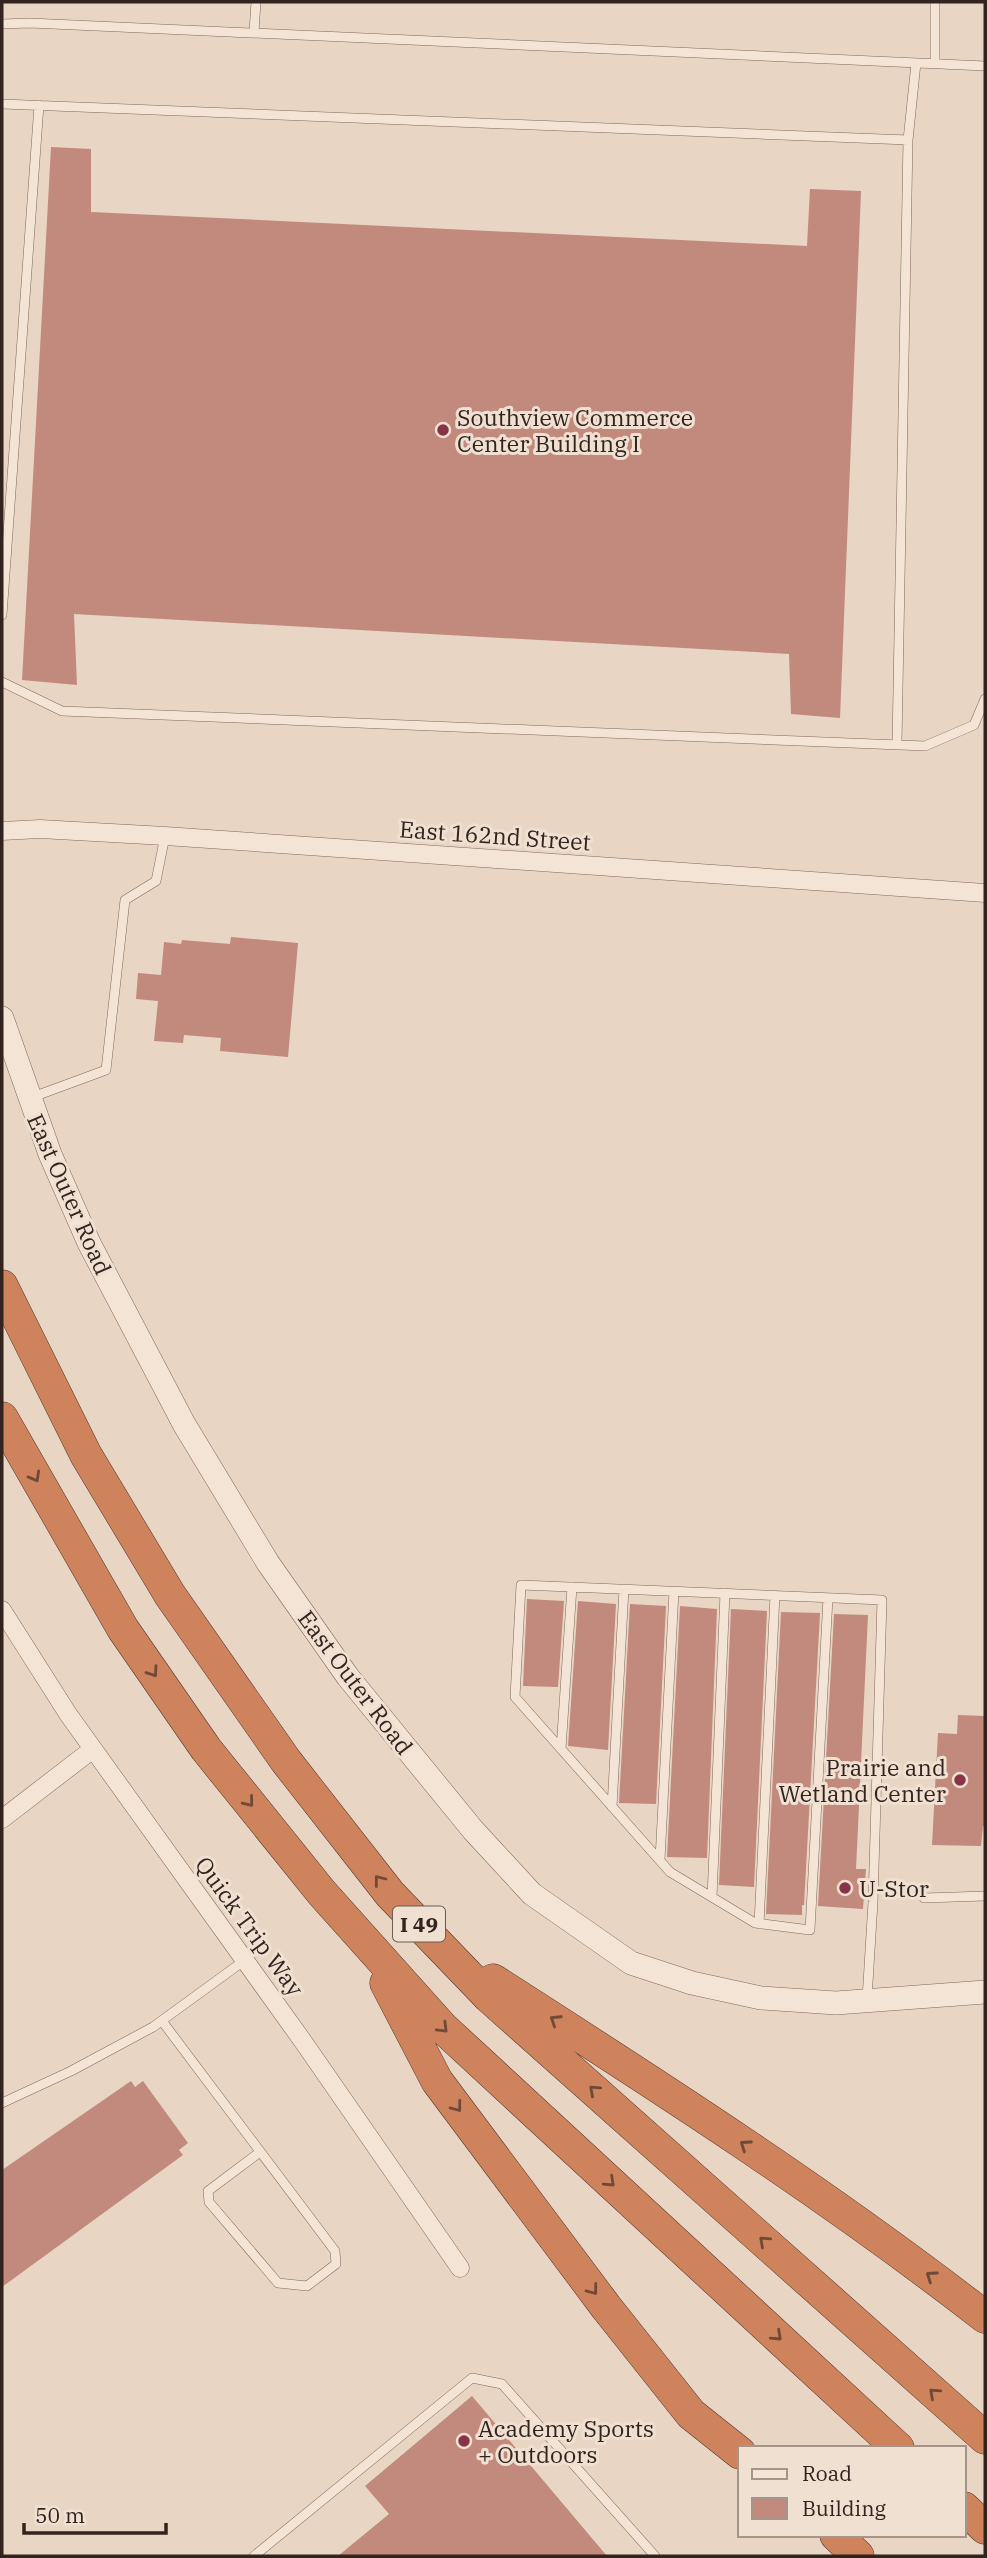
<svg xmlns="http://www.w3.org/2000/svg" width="987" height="2558" font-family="'IBM Plex Serif',serif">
<rect width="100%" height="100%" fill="#e8d5c3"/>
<path fill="#c18a7d" d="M51 147 91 149V212L807 246 810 189 861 191 840 718 791 714 789 654 74 614 77 685 22 680Z
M231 937 298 943 288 1057 220 1051 221 1038 184 1035 183 1043 154 1041 158 1001 136 999 138 973 161 975 164 942 181 944 182 940 230 944Z
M527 1599 564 1601 558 1687 523 1686Z
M578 1601 616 1604 608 1750 568 1746Z
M630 1604 666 1606 656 1804 619 1803Z
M680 1606 717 1609 707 1858 667 1857Z
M731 1609 767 1611 754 1887 719 1885Z
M781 1612 820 1613 804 1905H802V1915L766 1914Z
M834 1614 868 1615 856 1869H866L863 1909 818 1906Z
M958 1715 985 1716V1826H983L981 1846 932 1845 938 1733 957 1734Z
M131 2081 135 2087 143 2081 188 2143 179 2150 183 2155 2 2287V2170Z
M472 2396 607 2556H338L389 2514 365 2486Z"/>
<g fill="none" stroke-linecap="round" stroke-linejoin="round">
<defs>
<path id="service" d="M2 24 30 23 985 66
M254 32 256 2
M935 63V2
M2 104 908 140 897 744
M908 140 916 63
M2 615 39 105
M2 682 62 711 925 746 974 725 985 699
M30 1098 106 1070 125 900 156 881 165 836
M828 1598 810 1930 755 1923 670 1872 515 1697 521 1585 882 1600 873 1902 867 1999
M561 1749 572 1587
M612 1807 624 1589
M660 1860 674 1591
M712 1897 725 1593
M924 1898 985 1896
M759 1924 775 1595
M162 2021 335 2251 336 2264 307 2286 278 2283 209 2202 208 2191 260 2152
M2 2103 71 2071 153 2027 245 1960
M254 2556 472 2378 502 2384 655 2556"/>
<path id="minor" d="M2 831 40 829 165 836 985 893
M2 1610 68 1714 302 2040 460 2268
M2 1819 93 1749"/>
<path id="tertiary" d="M2 1018 50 1154 89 1243 184 1424 268 1563 348 1677 473 1830 532 1894 631 1963 692 1983 761 1998 836 2003 985 1992"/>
<path id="motorway" d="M2 1286 86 1455 170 1595 286 1761 390 1894 489 1997 985 2438
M2 1418 123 1629 206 1749 322 1893 442 2027 898 2448
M493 1980C660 2087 828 2195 985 2317
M386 1983 437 2081 606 2307 691 2414 740 2453
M964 2508 985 2528
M836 2535 858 2556"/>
</defs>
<use href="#service" stroke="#80675c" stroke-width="10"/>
<use href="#minor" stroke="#80675c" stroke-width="19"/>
<use href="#tertiary" stroke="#80675c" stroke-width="24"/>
<use href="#motorway" stroke="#4e3730" stroke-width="33"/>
<use href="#service" stroke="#f4e4d5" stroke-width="9"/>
<use href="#minor" stroke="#f4e4d5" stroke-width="18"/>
<use href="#tertiary" stroke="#f4e4d5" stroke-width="23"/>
<use href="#motorway" stroke="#ce835d" stroke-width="32"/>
</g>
<defs><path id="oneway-chevron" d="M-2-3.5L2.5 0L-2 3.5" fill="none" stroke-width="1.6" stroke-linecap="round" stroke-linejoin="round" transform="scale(1.75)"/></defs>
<g stroke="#704937">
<use href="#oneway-chevron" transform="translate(35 1477) rotate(61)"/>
<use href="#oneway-chevron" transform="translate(153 1672) rotate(55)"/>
<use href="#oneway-chevron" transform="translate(249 1802) rotate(51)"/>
<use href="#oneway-chevron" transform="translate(379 1880) rotate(-128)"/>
<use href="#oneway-chevron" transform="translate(555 2020) rotate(-147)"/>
<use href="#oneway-chevron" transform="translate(443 2028) rotate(45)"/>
<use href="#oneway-chevron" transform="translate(594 2090) rotate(-138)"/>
<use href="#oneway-chevron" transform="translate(457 2107) rotate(53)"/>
<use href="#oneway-chevron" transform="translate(745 2145) rotate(-145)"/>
<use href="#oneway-chevron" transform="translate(610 2182) rotate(43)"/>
<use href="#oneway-chevron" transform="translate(764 2241) rotate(-138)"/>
<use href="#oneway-chevron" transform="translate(931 2276) rotate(-145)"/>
<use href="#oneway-chevron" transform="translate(593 2290) rotate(53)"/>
<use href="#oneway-chevron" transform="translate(777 2336) rotate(43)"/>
<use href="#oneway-chevron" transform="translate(934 2393) rotate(-138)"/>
</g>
<g fill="#873447" stroke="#f0e0d2" stroke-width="2.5">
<circle cx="443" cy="430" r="7"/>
<circle cx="960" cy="1780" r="7"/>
<circle cx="845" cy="1888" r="7"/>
<circle cx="464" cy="2441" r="7"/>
</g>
<g text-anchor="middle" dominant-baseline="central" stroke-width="6" stroke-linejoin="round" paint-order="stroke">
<rect fill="#f0e0d2" stroke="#6b5c54" stroke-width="2" x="393" y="1906.5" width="52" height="35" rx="5"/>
<g font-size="21" font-weight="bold" fill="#32231e">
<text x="419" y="1924">I 49</text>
</g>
<g font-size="23" fill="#32231e" stroke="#f0e0d2" text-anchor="start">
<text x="457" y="417">Southview Commerce<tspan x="457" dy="26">Center Building I</tspan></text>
<text x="946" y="1767" text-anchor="end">Prairie and<tspan x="946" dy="26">Wetland Center</tspan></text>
<text x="859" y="1888">U-Stor</text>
<text x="478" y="2428">Academy Sports<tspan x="478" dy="26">+ Outdoors</tspan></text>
</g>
<g font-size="23" fill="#32231e" stroke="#f0e0d2">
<text transform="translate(495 835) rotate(4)">East 162nd Street</text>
<text transform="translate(70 1194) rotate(66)">East Outer Road</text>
<text transform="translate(356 1682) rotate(53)">East Outer Road</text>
<text transform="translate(250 1926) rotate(54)">Quick Trip Way</text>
</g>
</g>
<rect width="987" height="2558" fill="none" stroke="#32231e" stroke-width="7"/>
<rect x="738" y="2446" width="228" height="91" fill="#f0e0d2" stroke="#a4948a" stroke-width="2"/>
<rect x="752" y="2469" width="35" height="10" fill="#f4e4d5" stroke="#a4948a" stroke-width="2"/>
<text x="802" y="2481" font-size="21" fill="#32231e">Road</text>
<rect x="752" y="2498" width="35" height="21" fill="#c18a7d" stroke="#a4948a" stroke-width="2"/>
<text x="802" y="2516" font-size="21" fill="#32231e">Building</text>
<path d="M24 2523v10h142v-10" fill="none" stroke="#32231e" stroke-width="3.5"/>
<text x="35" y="2523" font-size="21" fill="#32231e" stroke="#f0e0d2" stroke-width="5" paint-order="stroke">50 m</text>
</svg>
